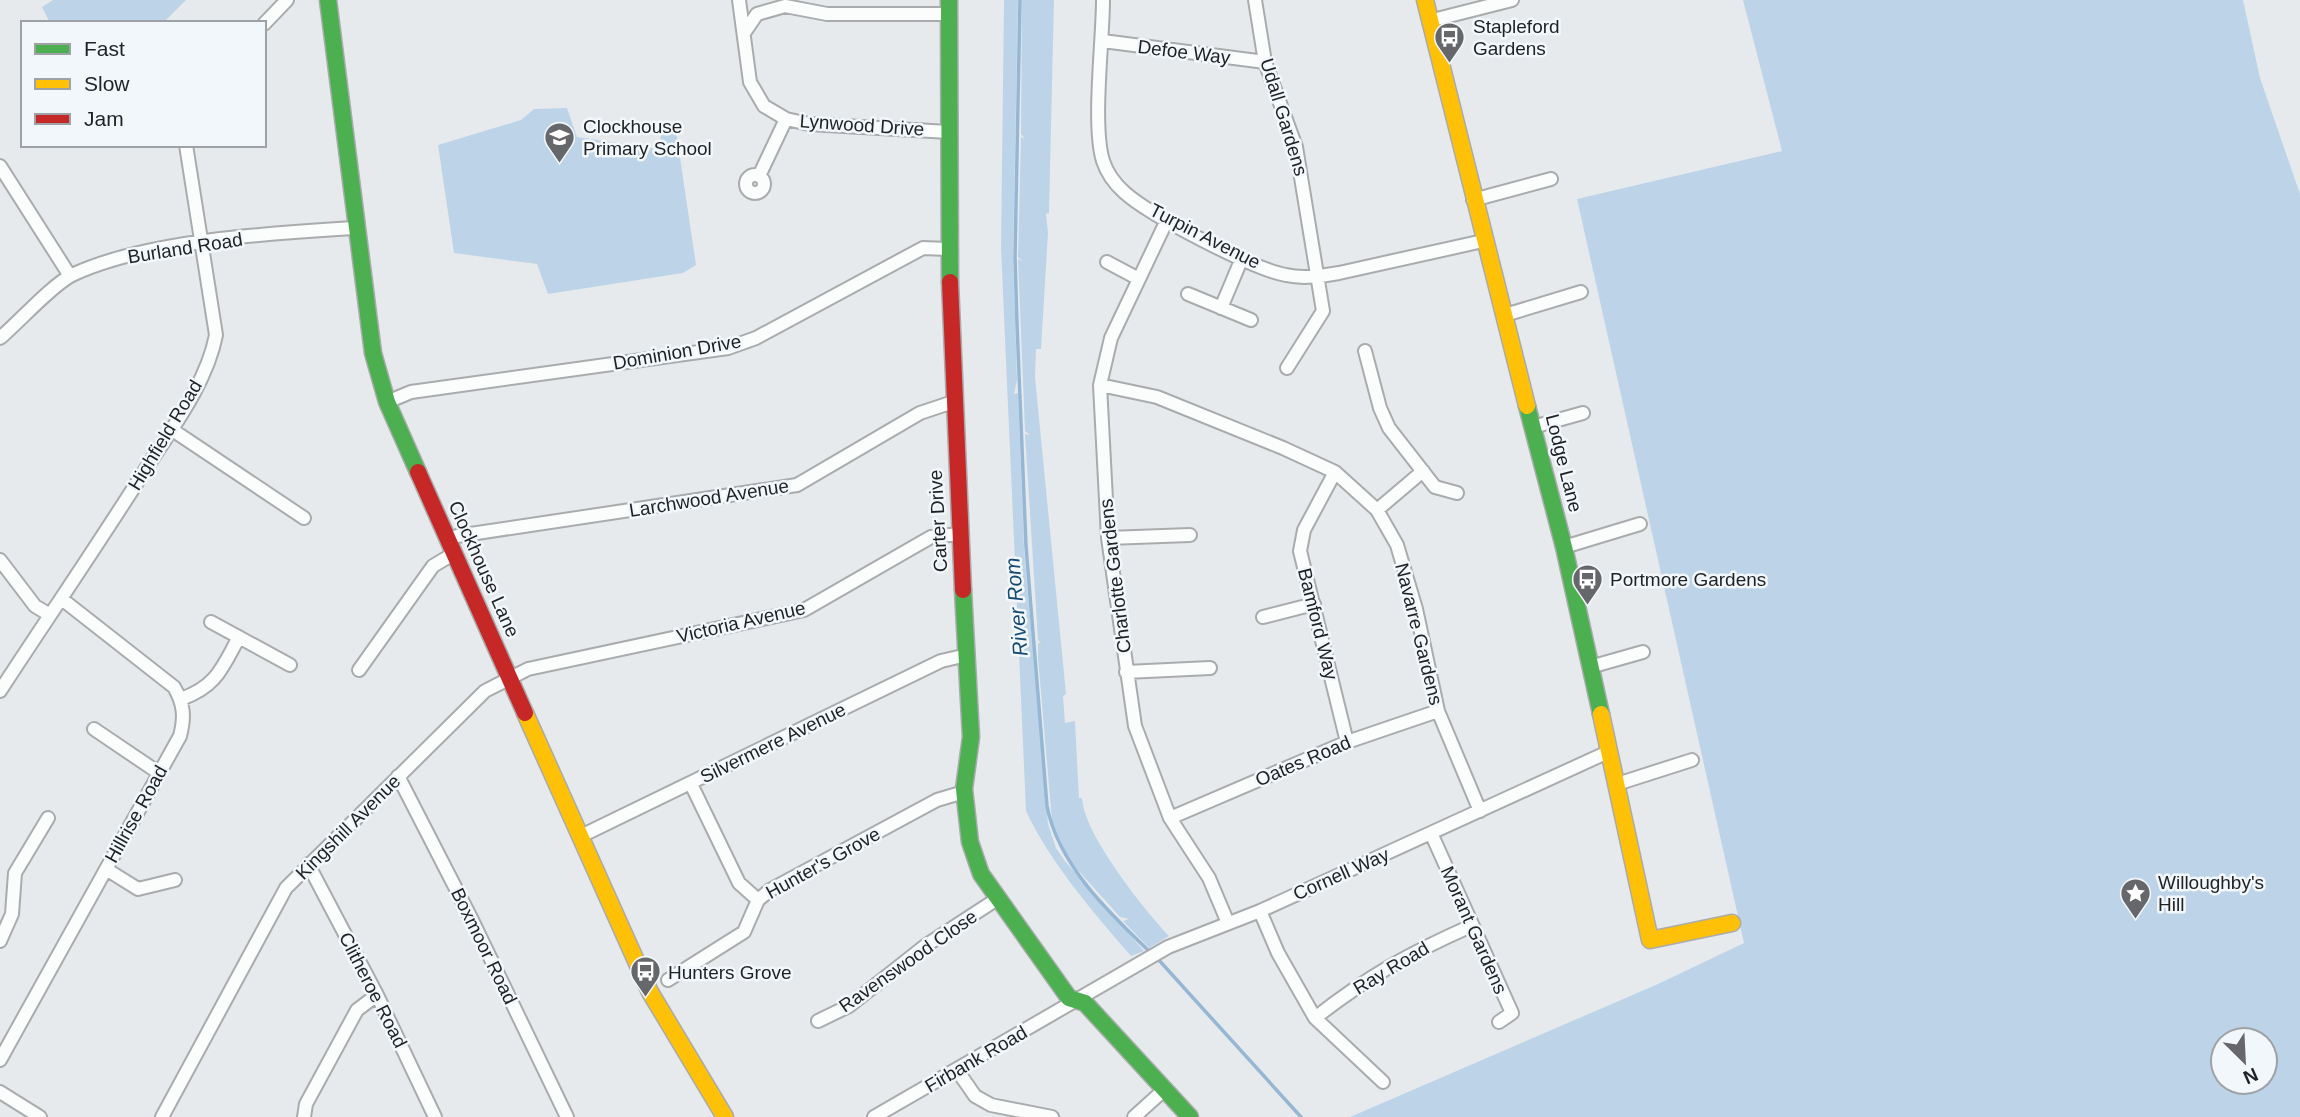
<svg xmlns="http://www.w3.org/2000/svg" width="2300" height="1117" font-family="Arial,sans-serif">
<rect width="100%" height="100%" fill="#e7eaed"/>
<path fill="#bdd4e8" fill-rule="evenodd" d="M53 0H186L163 23H50L42 7Z
M1004 0H1018L1013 255 1017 380 1014 394 1018 393 1024 548 1048 824 1056 848 1065 861 1144 951 1131 956C1093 912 1051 864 1026 811L1001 248Z
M1022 0H1054L1049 213 1046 214 1048 233 1041 349H1036L1035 377 1066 694 1063 696 1065 723 1075 721 1079 798H1082C1084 835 1144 909 1169 936L1149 948 1123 921 1129 919 1120 917 1067 858 1052 821 1038 658V643H1041L1038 640 1025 434 1030 435 1025 431 1018 259 1022 261 1018 257 1021 137 1025 139 1021 134Z
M1743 0H2243L2260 78 2300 194V1117H1350L1658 984 1744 943 1577 199 1782 151ZM2223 1040H2265V1082H2223Z
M567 108 577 137 658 149 662 131 675 124 696 265 683 273 548 294 537 264 454 253 438 145 521 120 534 109Z"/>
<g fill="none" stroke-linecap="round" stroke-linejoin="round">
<path stroke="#95b7d4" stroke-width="3.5" d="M1020 0 1015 257 1017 324 1026 546 1047 806C1058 864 1108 912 1151 953
M1157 958 1301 1117"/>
<defs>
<path id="street" d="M739 0 750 82 764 106 786 119 809 124 949 132
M1103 0C1103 41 1092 125 1103 161 1107 173 1115 184 1124 192 1149 215 1253 269 1286 275 1303 279 1322 276 1339 273L1483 241
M1255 0 1265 62 1296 147 1323 311 1287 368
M1429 21 1512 0
M264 24 287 0
M744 33 757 14 785 6 827 14H949
M1103 41 1265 62
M0 166 70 276
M746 184a9 9 0 1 1 18 0a9 9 0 1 1-18 0Z
M759 176 786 119
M1473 200 1551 179
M1167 220 1111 338 1100 385 1108 538 1135 726 1170 818 1209 878 1228 923
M1107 262 1137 278
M1188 294 1251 320
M1221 308 1242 258
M1505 315 1581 292
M0 338C19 322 52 285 72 275 146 240 273 233 355 228
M1365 351 1380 408 1389 428 1435 487 1457 493
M1100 385 1157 397 1283 448 1335 472 1377 510 1397 545 1416 609 1438 711 1480 811
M387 402 411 392 728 348 756 338 923 248 948 249
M1533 427 1583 413
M171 429 304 518
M1335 472 1304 530 1300 551 1347 742
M1377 510 1423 471
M1108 538 1190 535
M447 540 457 536 797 485 920 413 953 402
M1564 547 1640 524
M0 560 35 606 50 615
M1263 617 1314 604
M211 622 290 665
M1590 667 1643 652
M359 670 433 566 453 554
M1126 672 1210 668
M0 691C49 616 99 543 147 467 173 427 207 382 216 335L186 145
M181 699C217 686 222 668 239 637
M94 729 159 773
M398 776 472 920 567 1117
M691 784 739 883 758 900
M1617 784 1692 760
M1170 818 1347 742 1438 711
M1431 833 1512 1013 1499 1022
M581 836 941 661 967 655
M308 864 377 995 435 1117
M106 869 138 889 175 880
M1260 911 1278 953 1315 1018 1383 1082
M0 941 12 914 15 873 48 818
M668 980 744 932 758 900 770 890 937 800 964 792
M1315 1018C1367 977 1410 953 1471 926
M818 1021 849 1006 925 946 997 899
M0 1060 180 736C185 717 184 704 174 687L63 600
M957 1070 975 1096 991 1105 1052 1117
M0 1092 40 1117
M162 1117 286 888 485 691 528 669 804 610 931 537 960 534
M304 1117 306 1104 357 1010 377 995
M874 1117 1168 947 1260 911 1608 752
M1134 1117 1165 1089"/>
<path id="fast" d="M328 0 373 353 387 402 418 472
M949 0 950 282
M1527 406 1564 547 1601 714
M963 590 971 737 964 789 970 842 981 874 1069 998 1085 1003 1190 1117"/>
<path id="slow" d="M1425 0 1527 406
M525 713 650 992 725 1117
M1601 714 1650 940 1732 923"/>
<path id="jam" d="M950 282 963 590
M418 472 525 713"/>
</defs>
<use href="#street" stroke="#a9abad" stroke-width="16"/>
<use href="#fast" stroke="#a9abad" stroke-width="19"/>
<use href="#slow" stroke="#a9abad" stroke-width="19"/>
<use href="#jam" stroke="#a9abad" stroke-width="19"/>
<use href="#street" stroke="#fbfcfc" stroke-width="12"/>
<use href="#fast" stroke="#4caf50" stroke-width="16"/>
<use href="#slow" stroke="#ffc107" stroke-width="16"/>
<use href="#jam" stroke="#c62828" stroke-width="16"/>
</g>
<defs>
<symbol id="bus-pin" viewBox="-11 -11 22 30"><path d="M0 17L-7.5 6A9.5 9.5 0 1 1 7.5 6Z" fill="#65676a" stroke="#f2f7fc"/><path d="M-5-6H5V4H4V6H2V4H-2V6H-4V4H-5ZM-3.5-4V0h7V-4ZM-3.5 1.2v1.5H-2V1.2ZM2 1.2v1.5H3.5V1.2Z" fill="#fff"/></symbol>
<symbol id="school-pin" viewBox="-11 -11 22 30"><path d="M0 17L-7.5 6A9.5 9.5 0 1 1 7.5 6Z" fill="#65676a" stroke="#f2f7fc"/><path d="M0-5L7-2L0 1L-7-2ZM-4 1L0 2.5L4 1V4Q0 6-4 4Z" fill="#fff"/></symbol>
<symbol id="sight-pin" viewBox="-11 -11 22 30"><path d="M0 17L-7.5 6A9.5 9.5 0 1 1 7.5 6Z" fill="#65676a" stroke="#f2f7fc"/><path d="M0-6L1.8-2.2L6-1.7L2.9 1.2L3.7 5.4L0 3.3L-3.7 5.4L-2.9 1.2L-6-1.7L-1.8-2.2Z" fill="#fff"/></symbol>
</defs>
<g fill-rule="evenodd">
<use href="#bus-pin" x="1432" y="20" width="35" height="47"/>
<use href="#school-pin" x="542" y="120" width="35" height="47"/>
<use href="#bus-pin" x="1570" y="562" width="35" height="47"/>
<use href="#sight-pin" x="2118" y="876" width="35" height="47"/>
<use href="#bus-pin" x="628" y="954" width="35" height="47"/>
</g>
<g text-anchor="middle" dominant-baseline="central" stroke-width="5" stroke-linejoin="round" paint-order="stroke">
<g font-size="19" fill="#1f2123" stroke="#f2f7fc" text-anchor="start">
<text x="1473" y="26">Stapleford<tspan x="1473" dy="22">Gardens</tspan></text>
<text x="583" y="126">Clockhouse<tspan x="583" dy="22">Primary School</tspan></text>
<text x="1610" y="579">Portmore Gardens</text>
<text x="2158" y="882">Willoughby's<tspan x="2158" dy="22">Hill</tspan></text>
<text x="668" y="972">Hunters Grove</text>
</g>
<g font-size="19" fill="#1f2123" stroke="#f2f7fc">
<text transform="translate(1184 52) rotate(7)">Defoe Way</text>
<text transform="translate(1284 117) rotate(73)">Udall Gardens</text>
<text transform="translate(862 125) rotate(4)">Lynwood Drive</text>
<text transform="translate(1205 236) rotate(27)">Turpin Avenue</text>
<text transform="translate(185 248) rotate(-9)">Burland Road</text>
<text transform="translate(677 352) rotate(-10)">Dominion Drive</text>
<text transform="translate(165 435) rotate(-59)">Highfield Road</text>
<text transform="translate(1564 463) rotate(76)">Lodge Lane</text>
<text transform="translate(709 498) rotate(-9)">Larchwood Avenue</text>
<text transform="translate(938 521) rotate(-93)">Carter Drive</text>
<text transform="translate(484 569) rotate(66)">Clockhouse Lane</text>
<text transform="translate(1115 576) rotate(-97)">Charlotte Gardens</text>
<text transform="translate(741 622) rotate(-13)">Victoria Avenue</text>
<text transform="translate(1318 624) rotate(76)">Bamford Way</text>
<text transform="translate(1419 634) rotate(76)">Navarre Gardens</text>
<text transform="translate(773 743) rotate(-26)">Silvermere Avenue</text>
<text transform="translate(1303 761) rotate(-23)">Oates Road</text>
<text transform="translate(136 814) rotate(-61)">Hillrise Road</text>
<text transform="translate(348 827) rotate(-45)">Kingshill Avenue</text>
<text transform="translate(823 863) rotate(-29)">Hunter's Grove</text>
<text transform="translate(1341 874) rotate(-24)">Cornell Way</text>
<text transform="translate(1474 930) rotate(66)">Morant Gardens</text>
<text transform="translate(484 946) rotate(64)">Boxmoor Road</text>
<text transform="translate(908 961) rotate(-35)">Ravenswood Close</text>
<text transform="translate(1391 968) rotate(-31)">Ray Road</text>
<text transform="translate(373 990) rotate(63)">Clitheroe Road</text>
<text transform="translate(976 1059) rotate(-30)">Firbank Road</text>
</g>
<g font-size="21" font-style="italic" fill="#154a72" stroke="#f2f7fc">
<text transform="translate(1016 607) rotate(-95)">River Rom</text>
</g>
</g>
<rect x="21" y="21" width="245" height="126" fill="#f2f7fc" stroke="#9ea1a5" stroke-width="2"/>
<rect x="35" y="44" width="35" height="10" fill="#4caf50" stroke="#9ea1a5" stroke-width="2"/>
<text x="84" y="56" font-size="21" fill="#1f2123">Fast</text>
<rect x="35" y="79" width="35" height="10" fill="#ffc107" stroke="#9ea1a5" stroke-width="2"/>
<text x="84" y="91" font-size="21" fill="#1f2123">Slow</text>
<rect x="35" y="114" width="35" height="10" fill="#c62828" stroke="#9ea1a5" stroke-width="2"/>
<text x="84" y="126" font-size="21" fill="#1f2123">Jam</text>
<g transform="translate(2244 1061) rotate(156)"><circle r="33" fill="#f2f7fc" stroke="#9ea1a5" stroke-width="2"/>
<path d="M0-5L12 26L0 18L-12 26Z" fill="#65676a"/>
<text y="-10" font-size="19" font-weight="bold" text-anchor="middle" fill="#1f2123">N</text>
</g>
</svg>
